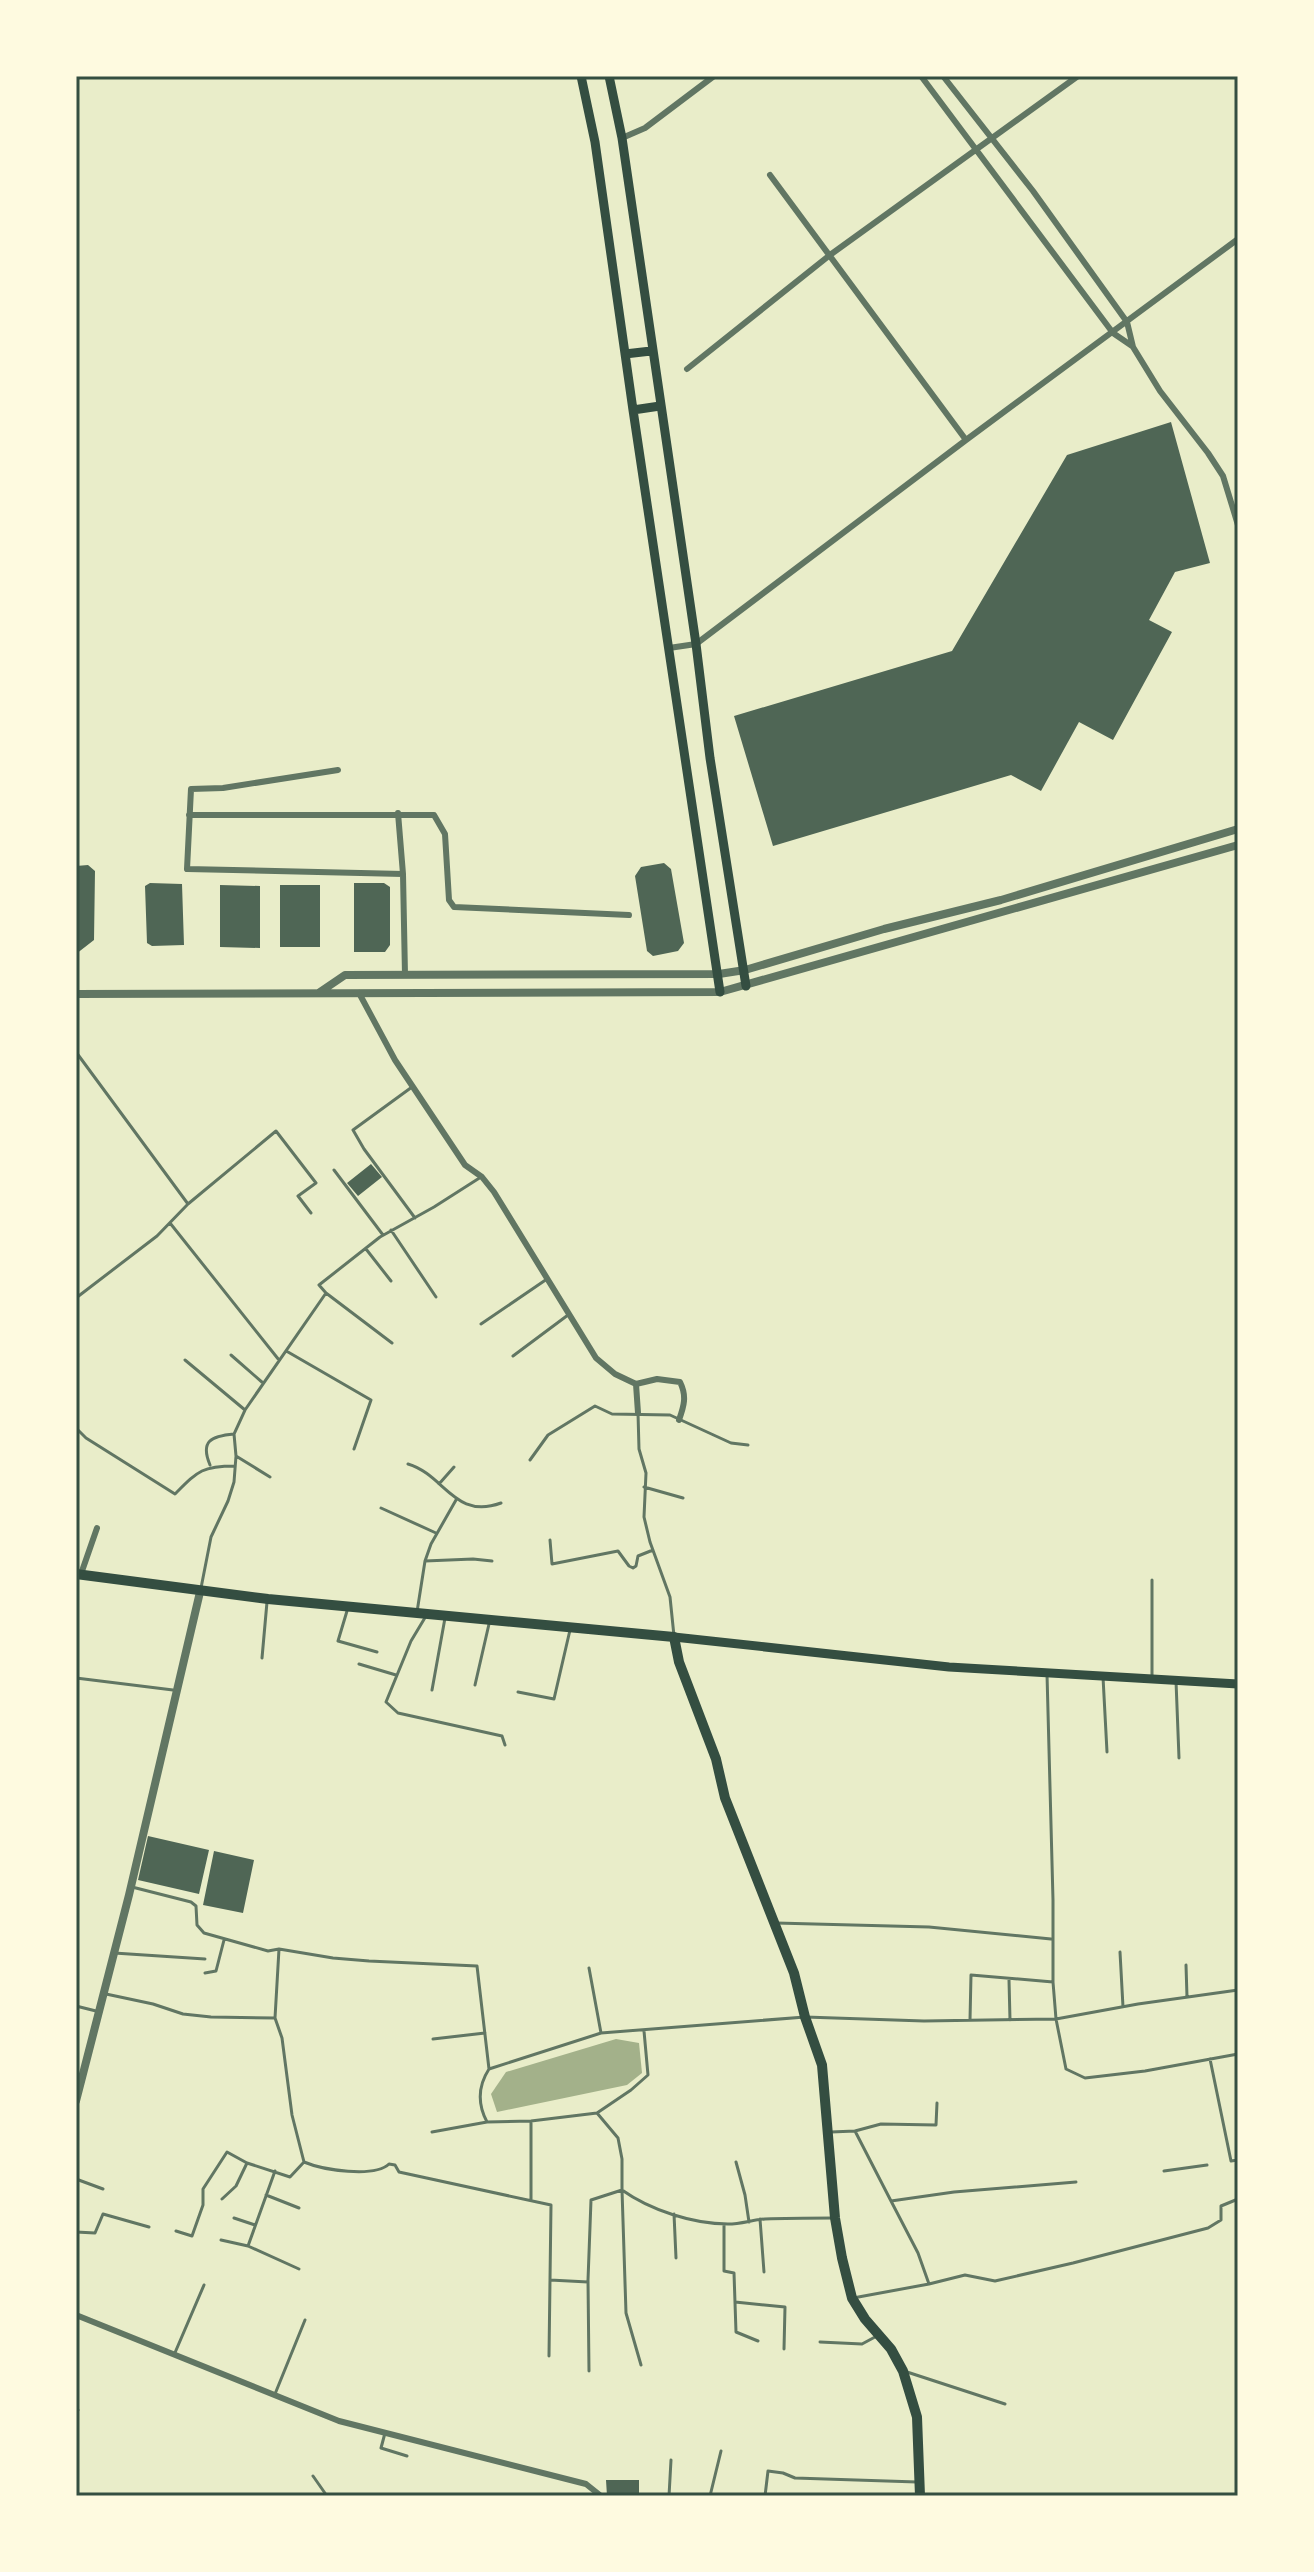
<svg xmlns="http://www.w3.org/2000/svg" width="1314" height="2572" font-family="'DejaVu Sans',sans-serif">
<rect width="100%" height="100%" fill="#e9edc9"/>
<path fill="#a3b18a" d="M616 2039 639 2043 642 2073 627 2085 497 2112 491 2094 506 2072Z"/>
<path fill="#4f6655" d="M1171 422 1210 563 1175 572 1149 620 1172 632 1113 740 1079 722 1041 791 1011 775 773 846 734 716 952 651 1067 455Z
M664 863 671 869 684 943 678 951 653 956 647 951 635 876 641 867Z
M88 865 95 871 94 940 76 954V866Z
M150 883 182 884 184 945 152 946 147 943 145 886Z
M354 883H384L390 887V945L385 952H354Z
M220 885 260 886V948L220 947Z
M280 885H320V947H280Z
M371 1164 382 1177 358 1196 347 1183Z
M148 1836 209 1850 199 1894 138 1880Z
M214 1851 254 1860 243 1913 203 1905Z
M606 2480H639V2496H607Z"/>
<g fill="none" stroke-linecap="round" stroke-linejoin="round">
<path stroke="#617663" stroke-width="3" d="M76 1052 188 1204
M412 1087 353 1130 364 1149 415 1218
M334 1170 383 1235
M170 1223 279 1360
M391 1230 436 1297
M366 1249 391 1281
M76 1298 157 1236 188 1204 276 1131 316 1183 298 1196 311 1213
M481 1324 547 1279
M392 1343 326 1293 319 1285 380 1237 434 1207 481 1177
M288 1352 371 1400 354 1449
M231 1355 263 1383
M513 1356 568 1315
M185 1360 245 1410
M638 1413 639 1449 646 1473 644 1517 650 1542 670 1597 674 1636
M76 1428 86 1438 175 1494C198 1471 202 1466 235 1466
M236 1456 270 1477
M530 1460 548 1435 595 1406 612 1414 670 1415 731 1443 748 1445
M408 1464C445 1475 454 1520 501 1503
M210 1465C200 1441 211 1436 234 1434
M439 1484 454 1467
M644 1487 683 1498
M381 1508 436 1533
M550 1540 552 1564 618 1551 629 1566 633 1568 636 1566 638 1556 653 1550
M425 1561 473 1559 492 1561
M1152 1580V1676
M201 1588 211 1537 228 1501 234 1482 236 1456 234 1434 245 1410 326 1293
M347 1611 338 1641 377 1652
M417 1612 425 1561 431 1544 456 1500
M426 1616 411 1641 386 1702 398 1713 502 1736 505 1745
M262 1658 267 1602
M359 1664 396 1675
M1047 1674 1053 1900V1982L1056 2019 1066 2069 1085 2078 1145 2071 1238 2054
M1103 1677 1107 1752
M76 1678 173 1690
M1176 1681 1179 1758
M475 1685 489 1624
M432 1690 445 1618
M518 1692 554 1699 570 1630
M132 1887 191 1902 196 1906 197 1925 204 1933 268 1951 279 1949 333 1958 369 1961 477 1966 489 2069C478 2086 477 2103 487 2122L531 2121 597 2113 631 2090 648 2075 644 2031
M776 1923 929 1927 1051 1939
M279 1949 275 2018 282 2038 292 2115 304 2162C323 2170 374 2178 389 2164L395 2165 399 2172 551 2205 549 2356
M1120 1952 1123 2007
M114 1953 205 1959
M1186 1965 1187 1997
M589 1968 601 2033
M205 1973 216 1971 224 1940
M1009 1980 1010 2020
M106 1994 153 2004 183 2014 211 2017 275 2018
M76 2006 96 2011
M970 2020 971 1975 1053 1982
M433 2039 485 2033
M1210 2059 1231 2161 1238 2160
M489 2069 601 2033 805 2017 924 2021 1056 2019 1138 2004 1238 1990
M597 2113 618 2138 622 2159V2190C650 2210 693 2224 728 2224 741 2224 752 2220 765 2219 788 2218 811 2218 834 2218
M855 2131 881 2124 936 2125 937 2103
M432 2132 487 2122
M831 2132 855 2131 891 2201 954 2192 1076 2182
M736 2162 745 2195 749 2222
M1164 2171 1207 2165
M76 2179 103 2189
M266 2195 299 2208
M222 2199 236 2186 247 2163
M531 2199V2123
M891 2201 918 2253 929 2284
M674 2214 676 2258
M234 2218 255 2225
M760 2219 764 2272
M724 2224V2271L734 2273 736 2332 758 2341
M176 2231 192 2236 203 2205V2189L227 2152 247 2163 290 2177 304 2162
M76 2232 95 2233 103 2214 149 2227
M221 2240 248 2246 299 2269
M248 2246 275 2171
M550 2280 588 2282
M853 2298 929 2284 965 2275 995 2281 1073 2263 1208 2228 1221 2220V2206L1238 2199
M735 2302 785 2307 784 2349
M820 2342 862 2344 875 2337
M174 2355 204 2285
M589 2371 588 2280 591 2200 622 2190 626 2313 641 2365
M907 2372 1005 2404
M275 2394 305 2320
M76 2409 78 2410
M385 2433 381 2448 407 2456
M313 2476 327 2496
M669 2496 671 2460
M710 2496 721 2451
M765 2496 768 2471 783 2473 795 2478 917 2482"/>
<path stroke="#617663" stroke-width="6" d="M921 76 1113 333 1132 346
M943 76 1033 191 1127 322 1133 347 1160 391 1208 453 1223 476 1238 525
M622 138 645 128 714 76
M770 175 966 440
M687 369 830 255 1078 76
M669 648 696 644 966 440 1238 239
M338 770 223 788 191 789 187 869 403 874 398 813
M189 815H434L445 834 449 900 454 907 629 915
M403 874 405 975
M359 993 395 1060 465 1165 482 1177 494 1192 596 1358 615 1374 636 1384 638 1413
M636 1384 657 1379 680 1382C687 1396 684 1406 679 1420
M81 1574 97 1528
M76 2315 339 2421 586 2484 601 2496"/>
<path stroke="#617663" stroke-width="8" d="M320 992 345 975 719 974 745 970 884 929 1001 900 1238 829
M76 994 720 992 1238 845
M76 2101 129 1895 200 1592"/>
<path stroke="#344e41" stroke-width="9" d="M581 76 595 142 633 410 720 992
M609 76 622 138 696 644 710 758 746 986
M625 354 651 351
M633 410 660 406
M674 1637 949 1667 1238 1684"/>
<path stroke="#344e41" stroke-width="10" d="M76 1574 268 1599 674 1637 679 1662 716 1759 725 1798 794 1973 805 2017 822 2065 835 2218 842 2258 852 2298 865 2319 891 2349 903 2371 917 2417 920 2496"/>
</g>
<rect width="1314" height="2572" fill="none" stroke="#fefae0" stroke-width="156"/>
<rect x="78" y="78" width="1158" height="2416" fill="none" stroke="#344e41" stroke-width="3"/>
</svg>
